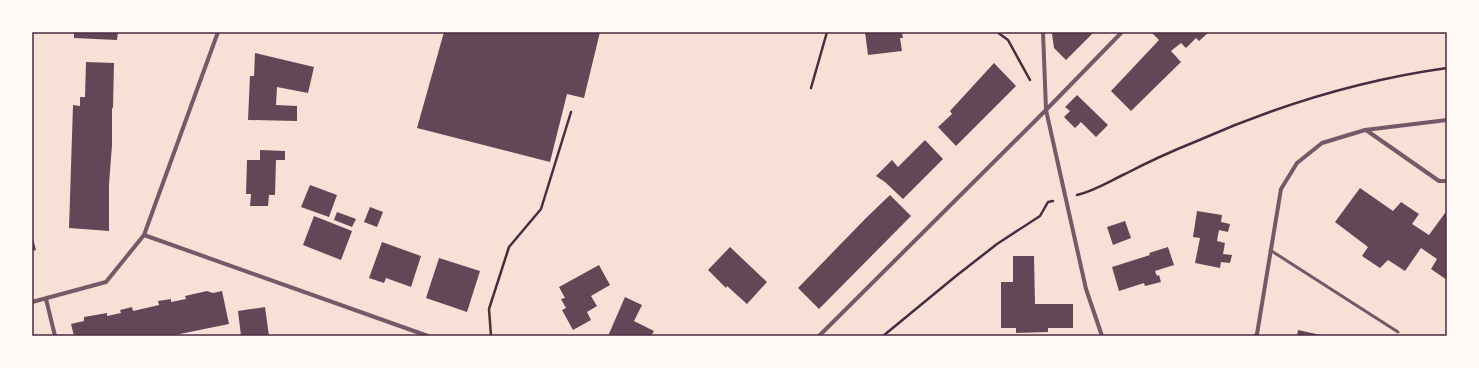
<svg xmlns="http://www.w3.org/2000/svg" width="1479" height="368" font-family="'Roboto Serif',serif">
<rect width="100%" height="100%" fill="#f7e1d7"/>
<path fill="#644757" d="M74 32H118L117 40 74 38Z
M444 32H600L584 98 567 94 550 162 417 128Z
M865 32H902L903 38H900L902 51 868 55Z
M1053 32H1094L1066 60 1054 48 1052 34Z
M1151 32H1209L1199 41 1196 38 1186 48 1181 43 1171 51 1181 62 1131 111 1111 91 1159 40Z
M255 53 314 67 308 93 277 87 276 105 297 106V121L248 120 250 76H254Z
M86 62 114 63 113 109 112 107V145L109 184V231L69 228 73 105 80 106V97H85Z
M994 63 1016 86 956 146 938 127 952 114 950 111Z
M1077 95 1108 125 1096 137 1081 122 1075 128 1064 117 1070 111 1065 107Z
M925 140 943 159 903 199 885 182 876 176 892 160 898 167Z
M260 150 285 151V160H276L275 195H269L268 206H250L251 194H246L247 160H260Z
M310 185 337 195 329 217 301 207Z
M1360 188 1393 211 1401 202 1419 214 1412 224 1429 235 1445 213 1447 214V280L1431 269 1437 259 1421 248 1405 271 1388 260 1380 268 1362 256 1368 247 1335 222Z
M890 195 911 216 819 309 798 288 866 218Z
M370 207 383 212 377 227 364 222Z
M1197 211 1222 215 1221 222 1230 224 1228 232 1219 230 1217 241 1225 243 1223 254 1232 255 1230 263 1221 262 1220 268 1195 263 1200 238 1193 237Z
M337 212 356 219 352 227 334 220Z
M314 216 352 231 341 260 303 245Z
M1125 221 1131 238 1113 245 1107 227Z
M32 234 36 250 32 251Z
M382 242 421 256 411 287 386 278 384 283 369 278Z
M730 247 767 282 747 304 727 286 726 288 708 270Z
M1168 247 1174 265 1155 271 1157 276 1159 275 1161 282 1145 286 1144 283 1119 291 1112 267 1150 255 1149 253Z
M1013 256H1034L1035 304H1073V328H1048V332L1016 333V328H1001V282H1013Z
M439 258 480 271 467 312 426 298Z
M599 265 610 285 591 296 597 306 587 312 591 320 573 330 562 310 566 308 561 299 565 298 559 287Z
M207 291 213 293 222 291 229 324 170 336H74L71 324 84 321V317L107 313V316L121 313 120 310 132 307 133 311 159 305 158 301 171 299V302L186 299 185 296Z
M625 297 642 305 634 321 654 331 651 336H608Z
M265 307 269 336H241L238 311Z
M1298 330 1321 335V336H1297Z"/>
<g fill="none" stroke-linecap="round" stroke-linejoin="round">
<path stroke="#4a2c40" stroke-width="2.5" d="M997 32 1008 40 1030 80
M811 88 827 32
M1077 195C1094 191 1110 181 1125 174 1148 162 1172 151 1197 141 1276 106 1361 80 1447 68
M491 336 489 309 509 247 541 209 571 112
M883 336 956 276 997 244 1040 216 1048 202 1053 201"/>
<path stroke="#755966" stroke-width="3" d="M1270 250 1398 332"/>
<path stroke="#755966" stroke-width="4" d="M1043 32 1046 110 1086 289 1102 336
M1366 130 1439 181H1447
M144 235 428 336
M46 299 55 336
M32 302 106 282 144 235 218 32
M819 336 1046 110 1122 32
M1255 336 1257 334 1281 189 1297 163 1322 143 1365 130 1447 120"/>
</g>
<rect width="1479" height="368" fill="none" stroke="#fffaf5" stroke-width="66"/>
<rect x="33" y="33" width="1413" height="302" fill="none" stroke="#4a2c40" stroke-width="1.5"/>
</svg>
